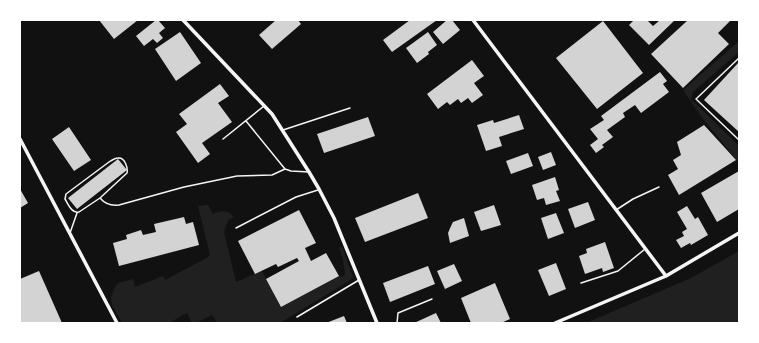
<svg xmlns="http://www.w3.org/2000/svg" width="759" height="343" font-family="Arial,sans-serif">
<rect width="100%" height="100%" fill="#111"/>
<path fill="#202020" d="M739 41V52L693 92 691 99 739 146V163L703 119 683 90Z
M206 205H208L213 214C222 210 227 210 234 217L228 220 224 232 236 282 262 271 281 307 339 276 342 277 345 274 343 260 339 247 341 246 343 249 353 277 349 281 280 323H217L212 315 196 323H192L187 313 169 323H122L112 305 111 298 114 289 118 283 133 279 135 287 163 276 165 280 208 257 210 255 198 206Z
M739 251V323H586L691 278Z"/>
<path fill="#d3d3d3" d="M99 20H138L114 39Z
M156 20H158L165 28 159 33 163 38 157 43 153 39 144 46 136 36Z
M276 20H298L301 24 272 49 259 35Z
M410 20H437L392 52 383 40Z
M447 20H452L460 30 443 44 433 32Z
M634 20H647L653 26 660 20H675L649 45 629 25Z
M688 20H731L718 33 729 44 683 88 651 54Z
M603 21 643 73 597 109 556 58Z
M180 32 201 63 176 81 155 49Z
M428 32 437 45 428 52 429 54 417 63 406 48Z
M472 60 484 76 474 83 483 95 472 103 468 98 461 103 458 99 450 105 447 102 438 109 427 94Z
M739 62V132L704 100Z
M660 72 667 81 663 84 669 92 641 113 635 105 623 113 625 117 607 130 613 137 602 145 604 147 596 153 590 145 598 139 590 129 604 120 601 116Z
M220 84 229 96 218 103 232 122 202 143 210 154 198 163 176 132 187 124 179 114Z
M519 115 524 129 499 137 502 146 486 151 477 125 493 120 494 123Z
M368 117 375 136 324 153 317 134Z
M704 125 736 160 679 195 668 175 678 169 673 160 681 155 677 142Z
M69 127 91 160 74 171 52 139Z
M551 152 556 165 543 170 538 157Z
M528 153 533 166 511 174 506 161Z
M118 159 127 170 77 209 68 198Z
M739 171V209L717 222 701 193Z
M555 177 559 190 556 191 560 201 546 205 544 198 537 200 532 185Z
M20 189 28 203 20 208Z
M418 193 428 218 365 242 355 218Z
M588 202 595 220 575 228 568 209Z
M494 205 501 225 481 231 474 212Z
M687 206 695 219 698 217 708 235 691 245 690 243 681 248 676 240 684 236 682 232 687 229 677 212Z
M299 210 316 243 305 248 311 261 326 253 339 276 281 307 266 279 299 261 297 258 278 267 276 264 255 274 238 241Z
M556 213 564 233 548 239 541 218Z
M184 217 186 224 193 222 199 245 119 266 113 243 127 239 126 235 141 230 143 235 156 232 154 224Z
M464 218 469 236 450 243 448 233 451 226 453 222Z
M605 242 614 268 603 272 602 268 585 274 579 256 587 253 586 249Z
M556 263 566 289 549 296 538 270Z
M454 264 462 281 445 289 437 271Z
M428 266 435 284 390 302 383 283Z
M39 271 62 323H20V279Z
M495 283 510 319 501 323H471L461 298Z
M436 313 441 323H414Z
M344 316 347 323H326Z"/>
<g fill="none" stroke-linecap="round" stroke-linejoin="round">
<path stroke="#f5f5f5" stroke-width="1.5" d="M739 58 696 99 739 140
M246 121 285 169 291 171 309 172
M283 130 350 108
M223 139 264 106
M100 198 127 173C128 168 125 157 118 158 115 158 112 160 109 162L66 194 65 199C68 204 72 214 79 212L100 198C105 204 111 206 119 205L184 187 237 176 272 175 285 169
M616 210 633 199 659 187
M236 228 296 197 318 190
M70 233 77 213
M581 283 618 271 645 249
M297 317 359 280
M397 323 398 313 432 299"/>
<path stroke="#f5f5f5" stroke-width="3.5" d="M183 20 272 114 309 172 319 189 334 218 377 323
M473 20 666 276
M20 139 117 323
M555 323 666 276 739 233"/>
</g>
<rect width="759" height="343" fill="none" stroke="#ffffff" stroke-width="42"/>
</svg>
